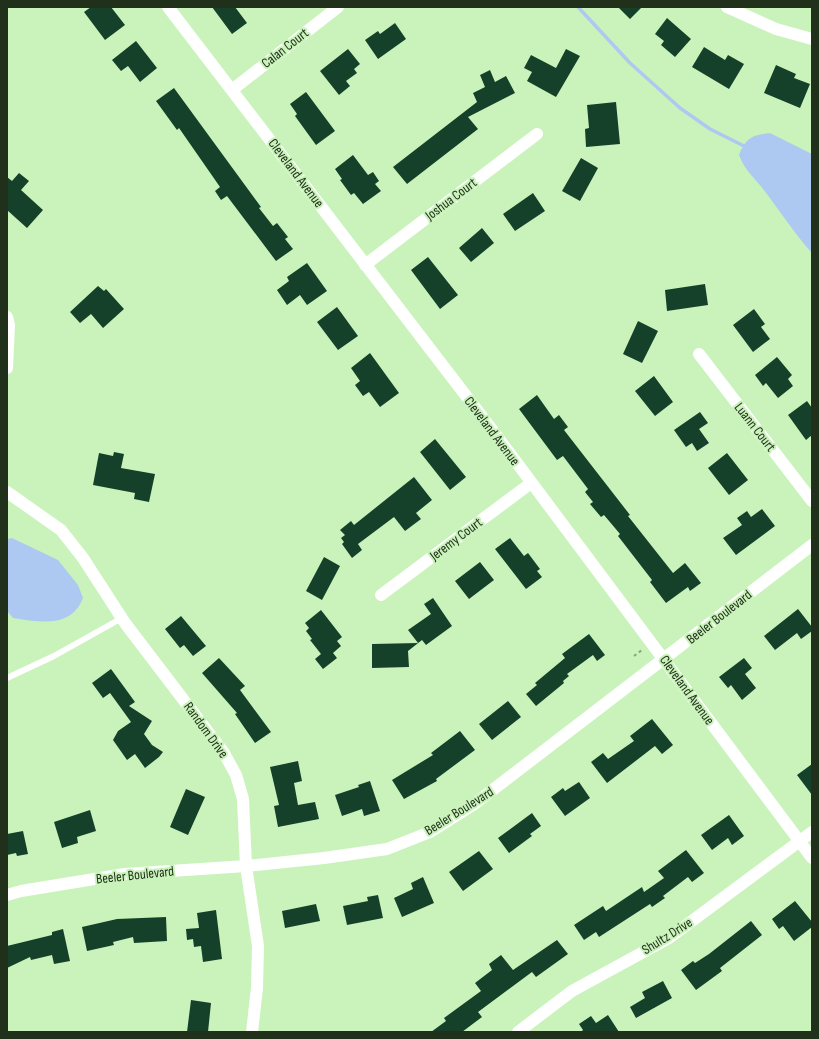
<svg xmlns="http://www.w3.org/2000/svg" width="819" height="1039" font-family="'Sofia Sans Condensed',sans-serif">
<rect width="100%" height="100%" fill="#caf3bc"/>
<path fill="#aec9f1" d="M770 133 812 154V253C794 233 780 211 763 189 753 176 745 171 739 155 746 138 752 135 770 133Z
M12 538 58 560 78 585 83 598C71 629 39 622 13 618L7 611V539Z"/>
<g fill="none" stroke-linecap="round" stroke-linejoin="round">
<path stroke="#aec9f1" stroke-width="3.5" d="M578 7 630 63 680 108 710 129 746 147"/>
</g>
<path fill="#15412a" d="M91 7H111L125 25 105 40 84 12Z
M212 7H235L247 23 232 34Z
M618 7H642L630 19Z
M667 18 691 39 675 57 661 45 664 41 655 34Z
M395 23 406 39 378 59 365 40 378 31 380 34Z
M136 41 157 68 140 82 128 66 121 71 112 60Z
M704 47 725 60 728 55 744 64 729 89 692 67Z
M348 49 360 64 354 69 357 73 346 81 350 86 339 95 320 71Z
M566 49 580 56 556 97 527 81 532 72 524 68 531 55 556 68Z
M776 65 796 74 794 78 810 84 800 108 764 93Z
M490 70 495 82 506 76 515 93 468 117 478 129 407 184 393 167 477 102 473 93 485 87 480 75Z
M174 88 261 207 259 208 273 226 277 223 288 237 285 239 293 249 276 261 227 196 221 200 215 191 220 187 179 128 177 130 156 101Z
M306 92 335 131 316 145 295 116 297 114 290 104Z
M616 102 620 144 586 147 585 129 589 128 587 105Z
M353 155 368 175 373 172 379 181 375 184 381 191 363 204 354 193 351 195 340 180 342 179 335 169Z
M581 158 598 168 580 201 562 191Z
M19 173 29 181 21 190 43 210 27 228 7 210V177L12 181Z
M533 193 545 211 515 231 503 214Z
M482 228 494 243 471 262 459 248Z
M428 257 458 295 440 309 411 270Z
M307 263 327 291 307 305 300 295 287 305 277 290 289 281 287 277Z
M705 284 708 305 667 311 665 290Z
M98 286 104 291 106 289 124 309 103 328 91 314 80 323 70 312Z
M337 307 358 336 338 350 317 322Z
M754 309 765 324 761 327 770 339 753 352 733 325Z
M638 321 658 331 642 363 623 354Z
M370 353 399 393 380 407 369 392 363 396 355 385 360 381 351 368Z
M777 357 792 375 788 379 793 386 778 398 766 383 763 386 755 375Z
M654 376 673 402 655 416 635 391Z
M537 395 554 419 559 415 568 427 564 430 630 515 628 516 673 573 685 563 701 583 690 591 688 587 666 603 650 582 652 580 618 536 620 534 604 515 601 517 590 504 593 502 585 492 588 489 563 456 557 460 519 409Z
M807 401 812 408V435L806 440 788 415Z
M700 412 708 423 699 429 709 443 697 451 692 443 686 447 674 430Z
M435 439 466 477 450 490 420 452Z
M114 452 124 454 121 468 155 474 149 502 134 499 135 493 93 485 99 453 113 456Z
M727 453 748 480 729 495 708 468Z
M414 477 432 500 416 513 421 519 405 531 394 517 358 544 362 550 352 558 342 544 344 542 341 538 345 535 340 530 351 521 354 525Z
M762 509 775 526 736 555 723 538 742 525 737 518 747 511 751 517Z
M510 538 524 556 528 553 540 569 537 571 542 577 526 589 495 549Z
M324 557 340 566 322 600 306 591Z
M480 562 494 580 469 599 455 581Z
M433 598 452 626 426 645 422 640 408 651 409 667 372 668V644L418 643 408 630 431 614 424 604Z
M798 609 812 627V631L801 639 797 633 775 650 764 636Z
M321 610 342 637 337 641 341 646 333 653 337 658 323 669 315 659 321 654 310 640 312 639 306 631 309 628 305 623Z
M181 616 206 646 193 656 184 645 180 648 165 629Z
M589 634 605 655 597 661 593 655 567 674 569 676 563 681 564 683 536 706 526 694 537 685 535 683 565 658 562 654Z
M219 658 245 686 240 690 271 732 255 743 235 714 237 713 202 673Z
M744 658 752 668 745 674 756 688 742 700 731 685 728 688 719 677Z
M111 669 135 702 129 706 152 721 144 734 152 745 163 752 159 757 145 768 135 754 127 760 113 740 118 731 131 722 110 693 103 698 92 683Z
M508 701 521 717 492 740 479 724Z
M652 719 673 745 662 754 655 746 607 783 591 762 603 753 608 759 634 741 630 736Z
M460 731 475 750 436 779 437 781 404 799 392 780 433 755 431 753Z
M298 761 302 781 294 783 298 805 315 802 319 819 278 827 274 806 279 805 270 767Z
M812 764V795L797 775Z
M370 781 380 811 364 816 362 809 342 816 335 795 359 787 358 785Z
M579 782 590 798 565 816 551 797 563 788 565 791Z
M186 789 205 797 188 835 170 827Z
M90 810 96 831 77 837 78 843 62 848 54 822Z
M532 813 541 826 530 834 532 836 509 853 498 838Z
M729 815 744 836 732 845 728 838 712 850 701 835Z
M23 831 28 854 17 856 16 853 7 855V834Z
M686 850 704 873 692 882 688 877 663 896 665 898 652 907 650 904 599 937 596 932 584 940 574 925 603 906 606 911 642 887 644 892 664 878 658 871Z
M479 851 493 869 463 891 449 872Z
M423 877 434 903 402 917 394 898 413 889 411 883Z
M378 895 383 918 347 925 343 906 368 901 367 897Z
M795 901 812 922V927L794 941 783 926 779 929 772 919Z
M316 904 320 921 285 928 282 911Z
M216 910 222 959 203 962 201 946 194 947 193 939 187 940 186 929 199 928 197 913Z
M166 917 167 941 134 943 133 937 113 942 114 945 87 951 82 927 117 919Z
M751 921 762 935 720 968 722 971 696 990 681 970 693 961 695 963 709 954Z
M63 929 70 961 54 964 52 955 31 960 30 957 7 968V946L52 935V932Z
M557 940 568 954 536 977 532 972 478 1012 482 1017 462 1032H431L446 1021 444 1018 481 991 475 983 492 970 489 964 501 955 513 970Z
M663 981 672 998 636 1018 630 1007 645 998 642 992Z
M191 1000 211 1003 208 1032H187Z
M608 1015 619 1032H581L583 1030 579 1024 591 1016 596 1023Z"/>
<g fill="none" stroke-linecap="round" stroke-linejoin="round">
<path stroke="#87a67c" stroke-width="2" stroke-dasharray="3 3" stroke-linecap="butt" d="M634 656 642 650"/>
<path stroke="#fff" stroke-width="6" d="M7 678 54 656 122 618"/>
<path stroke="#fff" stroke-width="12" d="M168 7 493 431 812 858
M727 7 776 29 812 39
M232 90 338 7
M365 265 537 134
M7 317 9 325 7 368
M699 354 812 501
M7 492 61 530 83 558 125 623 224 753 236 775 243 799 246 866 258 946 257 988 252 1032
M381 595 531 483
M7 895 21 891 125 874 246 866 324 858 387 849 430 832 473 805 812 545
M518 1032 572 991 669 938 812 832"/>
</g>
<g text-anchor="middle" dominant-baseline="central" stroke-width="4" stroke-linejoin="round" paint-order="stroke">
<g font-size="14" fill="#21301b" stroke="#caf3bc">
<text transform="translate(285 48) rotate(-38)">Calan Court</text>
<text transform="translate(296 173) rotate(53)">Cleveland Avenue</text>
<text transform="translate(451 199) rotate(-37)">Joshua Court</text>
<text transform="translate(755 427) rotate(52)">Luann Court</text>
<text transform="translate(492 431) rotate(53)">Cleveland Avenue</text>
<text transform="translate(456 539) rotate(-37)">Jeremy Court</text>
<text transform="translate(719 617) rotate(-38)">Beeler Boulevard</text>
<text transform="translate(687 690) rotate(54)">Cleveland Avenue</text>
<text transform="translate(206 730) rotate(54)">Random Drive</text>
<text transform="translate(459 811) rotate(-32)">Beeler Boulevard</text>
<text transform="translate(135 875) rotate(-6)">Beeler Boulevard</text>
<text transform="translate(667 936) rotate(-32)">Shultz Drive</text>
</g>
</g>
<rect width="819" height="1039" fill="none" stroke="#21301b" stroke-width="16"/>
</svg>
